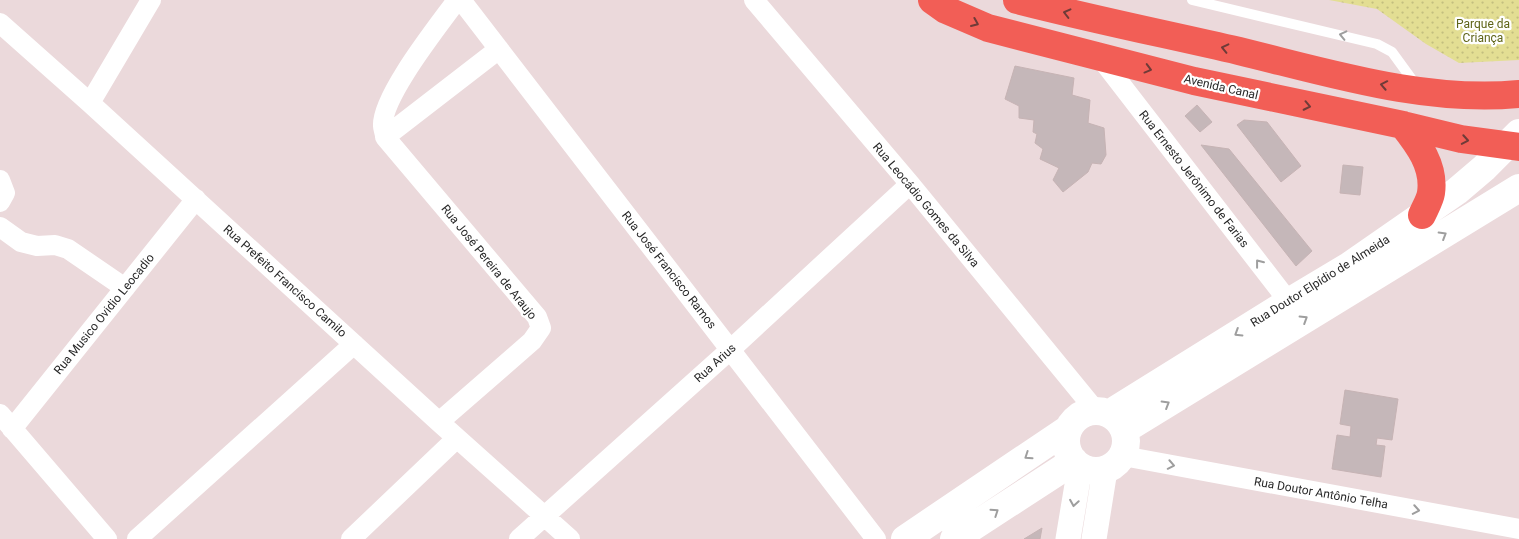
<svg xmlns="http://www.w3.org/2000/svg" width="1519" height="539" font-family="Roboto,sans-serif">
<defs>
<pattern id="park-dots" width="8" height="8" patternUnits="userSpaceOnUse" patternTransform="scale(1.25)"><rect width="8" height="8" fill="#e3de93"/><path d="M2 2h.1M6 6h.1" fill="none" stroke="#c3be7f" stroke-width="1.8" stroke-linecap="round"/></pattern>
</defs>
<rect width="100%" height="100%" fill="#ebd9db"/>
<path fill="url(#park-dots)" d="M1329 0H1519V60L1459 63 1426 44 1377 9Z"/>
<path fill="#c5b7b9" stroke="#c6b3b4" d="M1015 66 1074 78 1072 95 1090 100 1088 123 1104 128 1106 155 1101 164 1092 163 1088 172 1063 192 1053 180 1059 168 1040 159 1043 149 1035 143 1037 134 1033 132 1034 120 1019 118V106L1005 99Z
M1197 105 1212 122 1200 132 1185 116Z
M1244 120 1267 122 1301 166 1281 182 1237 125Z
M1201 145 1229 149 1312 251 1296 266Z
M1343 165 1363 167 1360 195 1340 193Z
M1345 390 1398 399 1392 440 1377 438 1376 445 1385 446 1381 477 1332 469 1337 435 1350 437 1351 426 1340 424Z
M1042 528 1040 539H1024Z"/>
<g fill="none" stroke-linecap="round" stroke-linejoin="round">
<path stroke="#fff" stroke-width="10" d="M1192 0 1377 44 1392 52 1416 85"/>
<path stroke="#fff" stroke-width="20" d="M461 0 876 539
M754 0 910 184 1096 411
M0 23 90 103 439 422 570 539
M1099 56 1289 302
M90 103 151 0
M385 137 499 49
M0 180 5 193 0 202
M0 227 21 242 37 246 55 245 68 249 125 288
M0 414 107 539
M439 422 532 341 541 328 537 317 385 137C385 133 383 129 383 126 381 97 439 25 457 0
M12 429 196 199
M1123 456 1519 529
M137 539 354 344
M351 539 457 438
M519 539 730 350 910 184"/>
<path stroke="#fff" stroke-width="25" d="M1068 539 1080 467
M1094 539 1105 470"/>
<path stroke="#fff" stroke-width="28" d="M1066 441a30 30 0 1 1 60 0a30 30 0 1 1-60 0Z
M1109 414 1289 302 1349 266 1457 191 1484 168 1519 133
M1124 430 1519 188
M905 539 1068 429
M954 539 1074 461"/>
<path stroke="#f25e56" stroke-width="28" d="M932 0 946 10 988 28 1194 81 1403 125 1461 139 1519 147
M1017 0C1091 19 1165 34 1239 51 1330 73 1425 103 1519 94
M1403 125C1418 144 1435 166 1431 193 1430 200 1425 208 1422 215"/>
</g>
<defs><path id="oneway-chevron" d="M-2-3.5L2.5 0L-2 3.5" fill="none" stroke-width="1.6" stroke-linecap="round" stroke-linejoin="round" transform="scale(1.25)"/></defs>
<g stroke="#6f3b38">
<use href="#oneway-chevron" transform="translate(1067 13) rotate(-166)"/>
<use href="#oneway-chevron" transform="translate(975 23) rotate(23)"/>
<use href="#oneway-chevron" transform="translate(1225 48) rotate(-167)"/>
<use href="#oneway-chevron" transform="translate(1148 69) rotate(15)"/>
<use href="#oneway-chevron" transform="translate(1384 85) rotate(-169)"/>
<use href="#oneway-chevron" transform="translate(1307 106) rotate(12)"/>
<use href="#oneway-chevron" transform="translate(1465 140) rotate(10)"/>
</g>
<g stroke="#9e9e9e">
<use href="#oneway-chevron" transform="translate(1343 35) rotate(-167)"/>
<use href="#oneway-chevron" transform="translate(1443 235) rotate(-31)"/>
<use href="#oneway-chevron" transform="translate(1259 263) rotate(-128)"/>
<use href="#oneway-chevron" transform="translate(1304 319) rotate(-32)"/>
<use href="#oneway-chevron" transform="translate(1238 333) rotate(148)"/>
<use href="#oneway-chevron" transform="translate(1166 404) rotate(-31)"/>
<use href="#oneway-chevron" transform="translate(1028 456) rotate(146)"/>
<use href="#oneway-chevron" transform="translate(1171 465) rotate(11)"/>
<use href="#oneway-chevron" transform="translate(1074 503) rotate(99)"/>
<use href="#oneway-chevron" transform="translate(1416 510) rotate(10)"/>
<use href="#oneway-chevron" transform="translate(995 512) rotate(-34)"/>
</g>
<g text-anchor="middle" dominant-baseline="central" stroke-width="4.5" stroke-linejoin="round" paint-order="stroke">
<g font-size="12" fill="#5f6418" stroke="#fff">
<text x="1483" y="24">Parque da<tspan x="1483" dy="14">Criança</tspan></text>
</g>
<g font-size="12" fill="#282828" stroke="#fff">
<text transform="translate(1221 87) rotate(13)">Avenida Canal</text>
<text transform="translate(1194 179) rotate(52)">Rua Ernesto Jerônimo de Farias</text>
<text transform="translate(926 205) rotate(50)">Rua Leocádio Gomes da Silva</text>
<text transform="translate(489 262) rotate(51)">Rua José Pereira de Araujo</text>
<text transform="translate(669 270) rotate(52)">Rua José Francisco Ramos</text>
<text transform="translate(285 281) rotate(42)">Rua Prefeito Francisco Camilo</text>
<text transform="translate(1320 281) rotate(-32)">Rua Doutor Elpídio de Almeida</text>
<text transform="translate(104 314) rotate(-51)">Rua Musico Ovidio Leocadio</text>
<text transform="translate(715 363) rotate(-42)">Rua Arius</text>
<text transform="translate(1321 493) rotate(10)">Rua Doutor Antônio Telha</text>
</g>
</g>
</svg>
